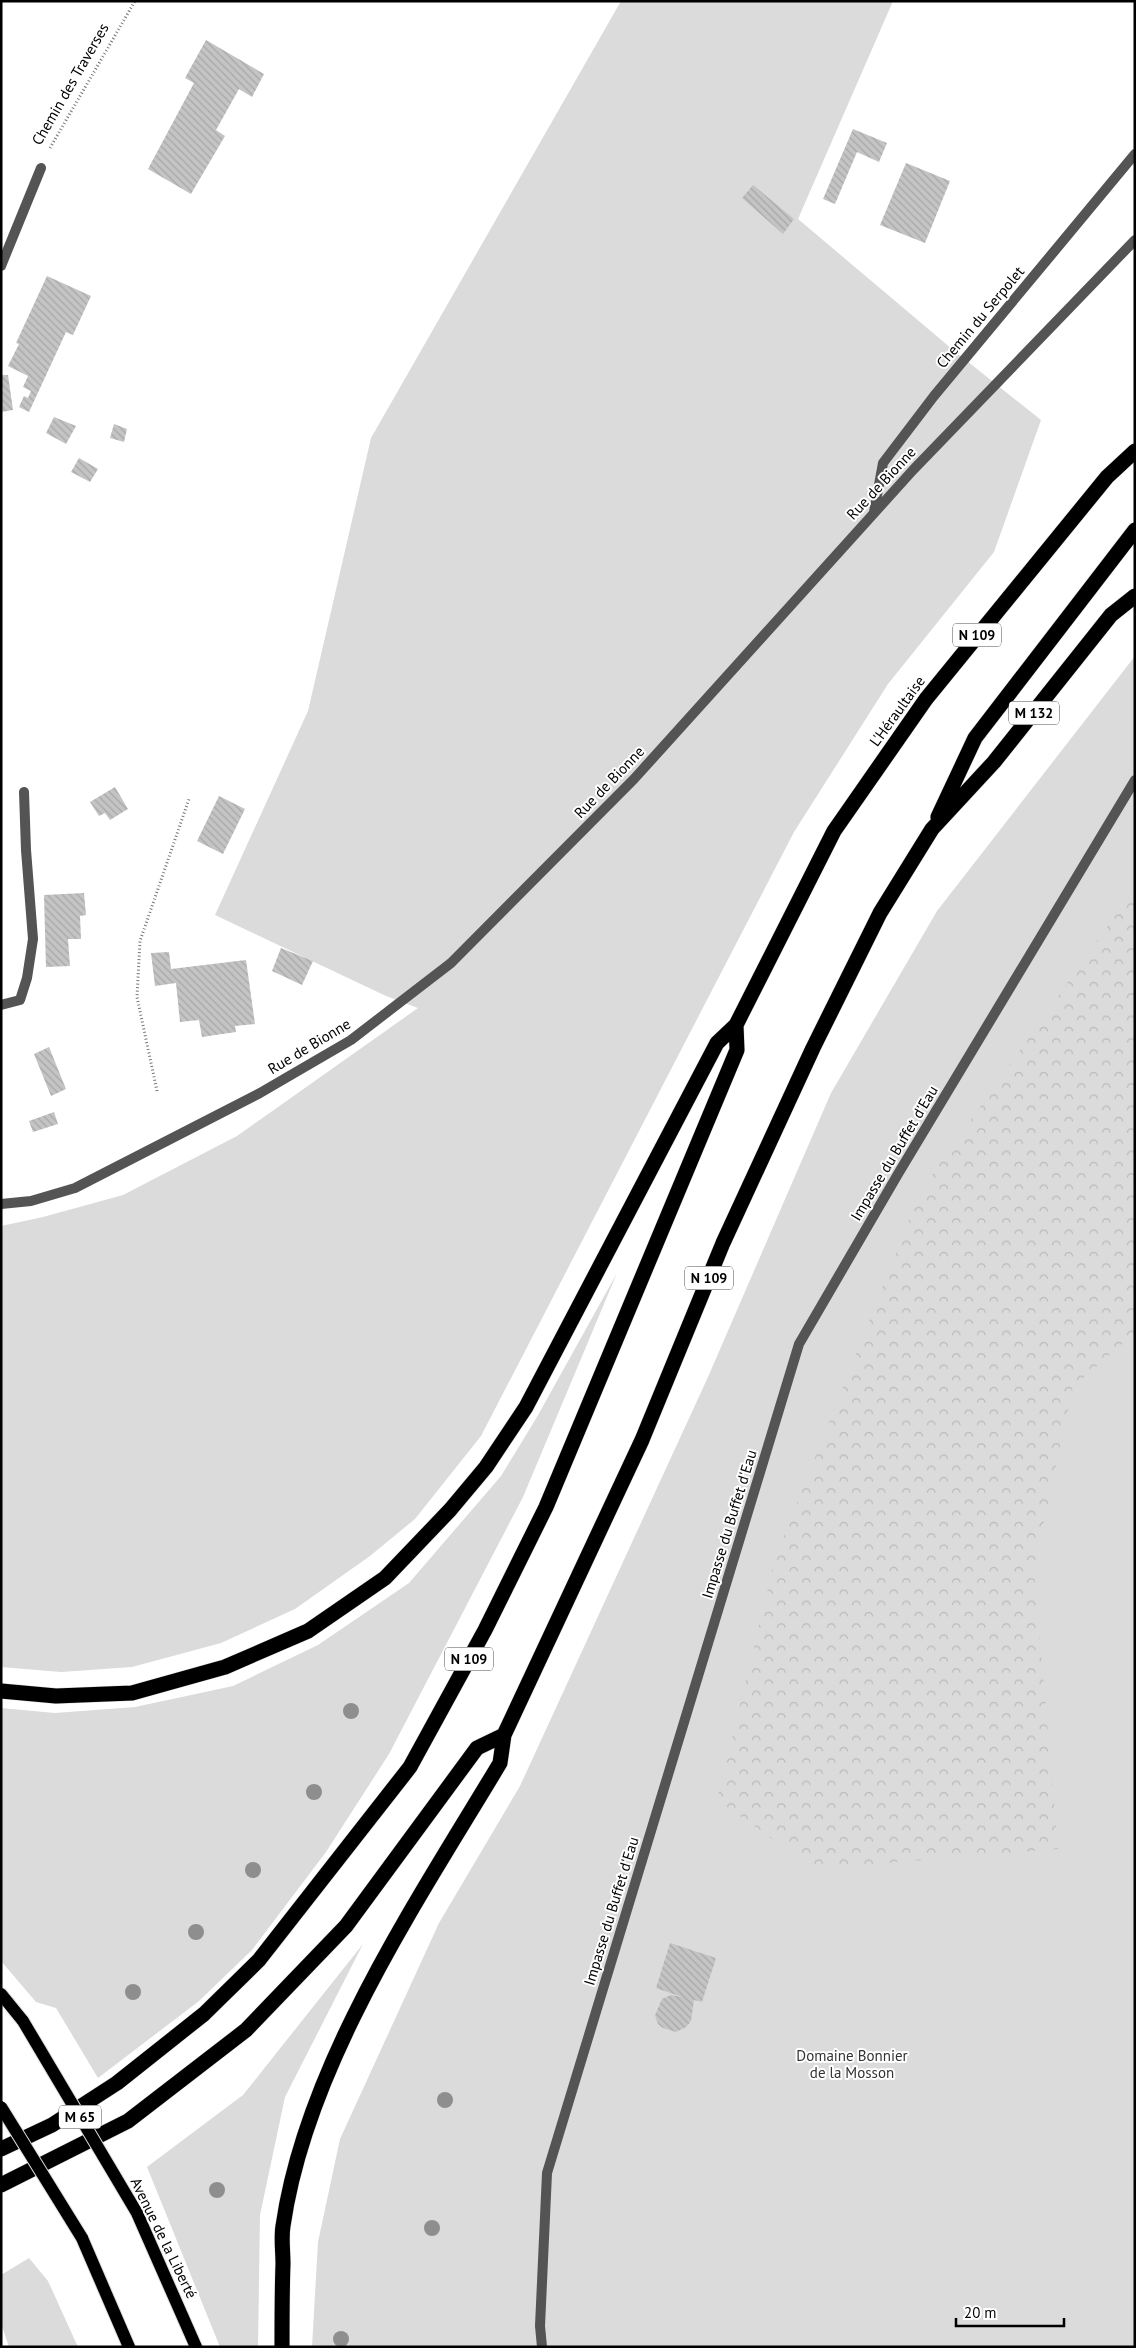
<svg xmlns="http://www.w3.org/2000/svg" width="1136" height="2348" font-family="'PT Sans',sans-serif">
<defs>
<pattern id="forest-crowns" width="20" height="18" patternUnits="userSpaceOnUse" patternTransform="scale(1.25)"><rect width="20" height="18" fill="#dbdbdb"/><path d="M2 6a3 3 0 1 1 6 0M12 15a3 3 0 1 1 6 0" fill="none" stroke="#bababa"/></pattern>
<pattern id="building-back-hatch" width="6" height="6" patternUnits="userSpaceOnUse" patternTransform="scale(1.25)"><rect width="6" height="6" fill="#c4c4c4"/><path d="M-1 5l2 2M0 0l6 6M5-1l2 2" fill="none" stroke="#a7a7a7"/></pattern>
</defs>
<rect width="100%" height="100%" fill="#fff"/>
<path fill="#dbdbdb" d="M621 1H893L798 219 952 349 1041 420 994 552 888 684 794 832 481 1436 415 1519 370 1556 295 1609 221 1643 132 1667 61 1672 1 1667V1226L43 1217 123 1195 237 1136 418 1008 386 996 215 915 308 711 371 438Z
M1135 656V2347H312L318 2242 340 2139 439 1923 520 1786 708 1377 831 1093 937 911Z
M617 1273 523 1497 389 1754 326 1852 252 1950 199 2001 98 2078 56 2008 36 2002 1 1961V1708L55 1713 135 1707 233 1686 318 1645 409 1583 501 1476 537 1417Z
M363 1944 285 2097 260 2215 258 2347H220L147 2167 243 2095Z
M29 2258 48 2281 78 2347H9L1 2323V2275Z"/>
<path fill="url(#forest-crowns)" d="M1135 887V1333L1073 1387 1034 1568 1058 1849 815 1869 717 1800 775 1559 920 1192Z"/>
<path fill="url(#building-back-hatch)" d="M206 40 264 74 252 97 239 89 216 130 225 136 191 194 148 169 194 83 185 78Z
M853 129 887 143 879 162 857 152 835 204 823 199Z
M906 163 950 181 925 243 880 225Z
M753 185 794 219 783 234 742 198Z
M47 276 91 296 73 335 66 332 29 412 19 407 24 396 28 398 31 391 23 387 28 376 8 366 19 344 16 343Z
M1 375H8L13 410 1 412Z
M54 417 76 426 66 444 46 433Z
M114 424 127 429 124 442 110 438Z
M79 458 98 469 90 482 71 472Z
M115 787 128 809 110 820 105 813 99 816 90 802Z
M219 796 245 809 223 854 197 841Z
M84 893 86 915 80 916 81 939H68L70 966 46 967 44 895Z
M281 948 313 961 302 985 272 971Z
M169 952 171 969 246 960 255 1024 235 1026 236 1032 202 1037 199 1020 180 1022 176 983 155 986 151 953Z
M49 1047 66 1089 51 1096 34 1054Z
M54 1112 58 1124 33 1132 29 1121Z
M670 1943 716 1958 702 2002 694 2000 691 2021 686 2027 676 2032 663 2028 658 2024 655 2015 662 1999 671 1995 682 1997 656 1988Z"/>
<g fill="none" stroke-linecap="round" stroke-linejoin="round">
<defs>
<path id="primary" d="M1 1994 23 2021
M137 2213 196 2347
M82 2238 129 2347"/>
<path id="highway" d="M938 817 975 738 1135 530
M1 1691 56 1696 132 1693 225 1667 308 1631 385 1578 450 1510 486 1467 526 1407 717 1043 736 1025 834 831 926 699 1107 477 1135 451
M1 2149 52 2125 117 2083 204 2014 259 1960 410 1767 485 1630 546 1507 737 1050 736 1025
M1 2185 128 2121 246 2030 346 1926 477 1748 504 1735
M282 2347C282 2319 282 2291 283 2264 283 2251 281 2238 283 2226 306 2065 418 1900 500 1763L504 1735 642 1440 723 1243 813 1048 880 913 932 829 994 762 1111 615 1135 596"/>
</defs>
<use href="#primary" stroke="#dbdbdb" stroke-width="14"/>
<use href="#highway" stroke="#dbdbdb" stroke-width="16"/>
<path stroke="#767676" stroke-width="3" stroke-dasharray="1 2.5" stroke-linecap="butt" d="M50 148 135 1
M157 1091 137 997 140 941 189 799"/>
<path stroke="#545454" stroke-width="10" d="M1 1005 20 1000 27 978 33 939 26 850 24 792"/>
<path stroke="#545454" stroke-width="10" d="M1 266 41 168
M874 512 883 463 934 396 1135 154
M1 1204 31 1201 75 1188 260 1093 351 1040 451 963 634 779 913 470 1135 240
M542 2347 540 2326 547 2173 799 1344 898 1174 1135 780"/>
<use href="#primary" stroke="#000" stroke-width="12"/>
<use href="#highway" stroke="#000" stroke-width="15"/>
<defs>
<path id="primary-bridge" d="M23 2021 137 2213
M1 2107 82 2238"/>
</defs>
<use href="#primary-bridge" stroke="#dbdbdb" stroke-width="14" stroke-linecap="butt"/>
<use href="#primary-bridge" stroke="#000" stroke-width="12"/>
</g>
<g fill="#8e8e8e">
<circle cx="351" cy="1711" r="8"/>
<circle cx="314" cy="1792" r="8"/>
<circle cx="253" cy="1870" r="8"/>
<circle cx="196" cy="1932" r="8"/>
<circle cx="133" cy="1992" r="8"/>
<circle cx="445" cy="2100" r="8"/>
<circle cx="217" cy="2190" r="8"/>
<circle cx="432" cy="2228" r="8"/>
<circle cx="341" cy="2339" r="8"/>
</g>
<g text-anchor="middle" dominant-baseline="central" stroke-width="4" stroke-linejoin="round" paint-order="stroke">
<g fill="#fff" stroke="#4c4c4c" stroke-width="1">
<rect x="953" y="623.5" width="48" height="23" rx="4"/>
<rect x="1009" y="701.5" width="50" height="23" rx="4"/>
<rect x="685" y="1266.5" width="48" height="23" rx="4"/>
<rect x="445" y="1647.5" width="48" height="23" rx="4"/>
<rect x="59" y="2105.5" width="42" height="23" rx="4"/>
</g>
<g font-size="14" font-weight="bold" fill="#000">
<text x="977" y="635">N 109</text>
<text x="1034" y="713">M 132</text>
<text x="709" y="1278">N 109</text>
<text x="469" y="1659">N 109</text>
<text x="80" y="2117">M 65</text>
</g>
<g font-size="15" fill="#000" stroke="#fff">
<text transform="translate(70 84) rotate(-60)">Chemin des Traverses</text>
<text transform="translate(980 317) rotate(-50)">Chemin du Serpolet</text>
<text transform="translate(881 483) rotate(-47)">Rue de Bionne</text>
<text transform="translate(897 711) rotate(-54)">L'Héraultaise</text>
<text transform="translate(609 782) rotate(-46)">Rue de Bionne</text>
<text transform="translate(309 1046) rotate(-31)">Rue de Bionne</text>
<text transform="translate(894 1153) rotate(-59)">Impasse du Buffet d'Eau</text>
<text transform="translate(729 1524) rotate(-73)">Impasse du Buffet d'Eau</text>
<text transform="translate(611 1911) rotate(-73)">Impasse du Buffet d'Eau</text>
<text transform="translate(164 2238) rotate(64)">Avenue de la Liberté</text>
</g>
<g font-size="15" fill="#323232" stroke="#fff">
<text x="852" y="2055">Domaine Bonnier<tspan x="852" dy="17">de la Mosson</tspan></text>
</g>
</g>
<rect width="1136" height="2348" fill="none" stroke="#000000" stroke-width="5"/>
<path d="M956 2318v8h108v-8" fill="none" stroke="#000000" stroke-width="2.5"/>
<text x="964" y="2318" font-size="15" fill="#000000" stroke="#ffffff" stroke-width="4" paint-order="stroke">20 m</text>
</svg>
